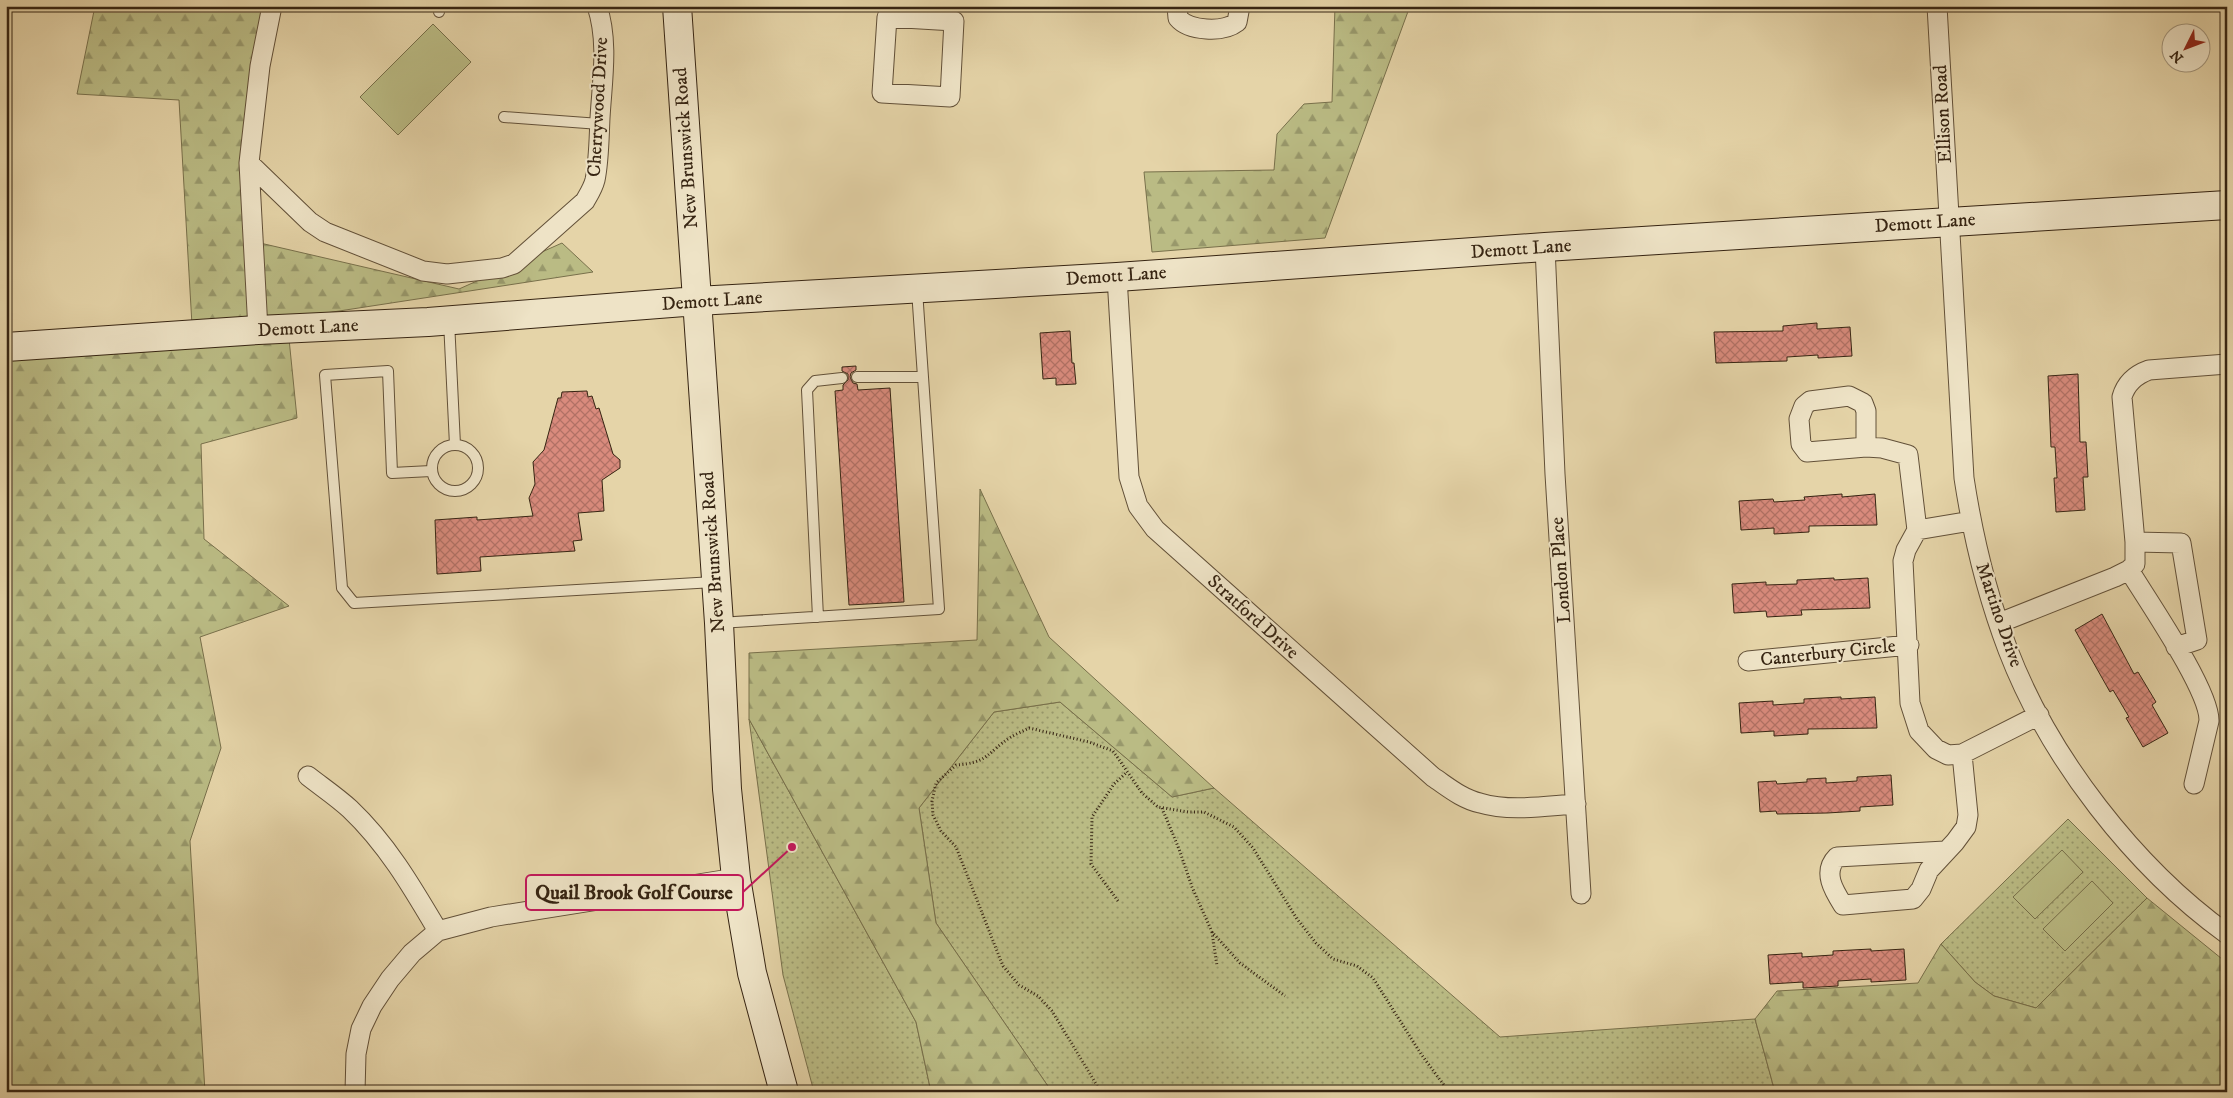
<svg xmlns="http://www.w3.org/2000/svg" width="2233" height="1098" font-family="'IM FELL DW Pica',serif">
<defs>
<pattern id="grass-dots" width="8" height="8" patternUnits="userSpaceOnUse" patternTransform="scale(1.25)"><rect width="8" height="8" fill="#babb84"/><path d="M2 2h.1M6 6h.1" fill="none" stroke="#98986b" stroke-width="1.8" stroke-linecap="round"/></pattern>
<pattern id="forest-firs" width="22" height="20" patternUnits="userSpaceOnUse" patternTransform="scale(1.25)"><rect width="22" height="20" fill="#babb84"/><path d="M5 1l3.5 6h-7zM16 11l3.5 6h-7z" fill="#98986b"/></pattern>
<pattern id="building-cross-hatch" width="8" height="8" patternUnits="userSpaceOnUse" patternTransform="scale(1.25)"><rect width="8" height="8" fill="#d98b7d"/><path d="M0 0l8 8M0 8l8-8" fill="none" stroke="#b17165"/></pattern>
</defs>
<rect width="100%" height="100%" fill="#e5d4a8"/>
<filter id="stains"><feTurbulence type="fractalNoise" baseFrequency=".004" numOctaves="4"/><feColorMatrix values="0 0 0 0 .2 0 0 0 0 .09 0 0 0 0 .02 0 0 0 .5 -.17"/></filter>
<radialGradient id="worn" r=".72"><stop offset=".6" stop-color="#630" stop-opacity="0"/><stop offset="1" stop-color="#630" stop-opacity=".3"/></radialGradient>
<path fill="url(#grass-dots)" stroke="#78704b" d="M1060 702 1172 797 1214 788 1500 1037 1755 1019 1775 1092H1052L936 923 919 808 994 712Z
M749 719 916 1022 931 1092H814L783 975Z
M2068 819 2147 898 2036 1008 1994 996 1975 982 1941 944Z"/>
<path fill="url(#forest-firs)" stroke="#78704b" d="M95 6H262L247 240 459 289 562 243 593 272 287 319 297 418 201 444 204 539 289 606 200 637 221 748 190 841 205 1092H6V340L192 325 179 100 77 94Z
M1335 6H1410L1325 238 1152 252 1144 172 1274 170 1277 134 1304 104 1332 102Z
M980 489 1049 637 1214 788 1172 797 1060 702 994 712 919 808 936 923 1052 1092H931L916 1022 749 719V653L977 640Z
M2147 898 2227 963V1092H1775L1755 1019 1777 991 1918 983 1941 944 1975 982 1994 996 2036 1008Z"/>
<path fill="#babb84" stroke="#78704b" d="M433 24 471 62 398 135 360 97Z
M2062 850 2083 872 2035 919 2013 897Z
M2092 881 2113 903 2065 951 2043 929Z"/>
<path fill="url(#building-cross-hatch)" stroke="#362412" d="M1817 323V329L1850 327 1852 356 1818 358V355L1787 357V361L1716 363 1714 332 1783 331V326Z
M1070 331 1072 363H1074L1076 384 1056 385V378L1043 379 1040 333Z
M856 366V370L851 373 850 377 853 383 857 384 858 390 890 388 904 602 849 605 835 391 843 390V385L848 380V374L842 371V367Z
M2078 374 2080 442H2086L2088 477H2083L2085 510 2056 512 2054 478H2057L2055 447H2051L2048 376Z
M587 391 588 397 592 396 596 409 599 408 613 454 620 460V468L602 480 604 511 578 513 582 540 573 541 575 551 480 557 481 571 437 574 435 520 477 517V520L533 516 529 498 535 484 533 462 544 450 558 398H561L562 392Z
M1842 494V497L1875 494 1877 525 1809 526V532L1774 534V528L1741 530 1739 501 1773 499 1774 502 1805 500 1804 497Z
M1834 578V580L1868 578 1870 608 1801 610 1802 615 1767 617 1766 611 1734 613 1732 584 1766 582V585L1797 584V580Z
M2102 614 2134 674 2138 672 2156 702 2152 705 2168 733 2143 747 2126 718 2129 717 2113 690 2110 692 2075 630Z
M1841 697V699L1875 697 1877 728 1808 729V734L1774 736V731L1741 733 1739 703 1773 701V705L1804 703V699Z
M1891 775 1893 805 1860 807V811L1827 813 1777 814 1776 811 1760 812 1758 782 1776 781 1777 784 1807 782V779L1826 778V783L1857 781V777Z
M1871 949V951L1904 949 1906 980 1871 982V979L1838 981V986L1803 988V982L1770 984 1768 955 1802 953V957L1833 955V951Z"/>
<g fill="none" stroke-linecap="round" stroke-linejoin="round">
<defs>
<path id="lane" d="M439 12V6
M504 117 600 124
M449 321 455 445
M857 377H923
M432 468a23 23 0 1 1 46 0a23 23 0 1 1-46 0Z
M431 471 392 473 388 371 325 375 342 588 354 603 714 582
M818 617 807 390 815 381 842 378
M719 623 939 609 917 290"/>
<path id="street" d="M1177 6 1178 18C1189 31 1223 33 1237 22L1240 6
M1937 6 1964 478C1973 537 1987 595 2008 650 2049 757 2134 867 2227 934
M887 17 954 21 950 97 882 93Z
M249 163 310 222 325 232 423 271 447 274 502 268 514 264 585 201C589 194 593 188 595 180 599 161 599 138 600 118 602 82 609 42 597 6
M1545 247 1555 474 1581 894
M1117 277 1129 477 1138 506 1155 529 1433 777C1448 787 1462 799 1480 803 1510 812 1545 806 1576 804
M258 330 249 163 260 66 272 6
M1866 447V411L1863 403 1849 396 1810 401 1804 406 1799 419 1801 444 1807 452 1866 447 1882 448 1908 455 1917 530 1906 550 1903 561 1910 703 1919 731 1936 749 1948 755 1962 754 2039 715
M1917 530 1971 521
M2135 542 2181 543 2197 640 2176 647
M2129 570C2148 601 2210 691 2209 721L2194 784
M1999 623 2115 577 2129 570 2135 564V542L2122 397C2126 383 2135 375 2149 370L2227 364
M1748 661 1909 645
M308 776C322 787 337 797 350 809 387 844 412 887 438 931
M1945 851 1837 857C1822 872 1834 891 1843 905L1913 899 1921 889 1929 870 1955 842 1966 827 1968 815 1962 754
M355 1092 356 1054 361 1029 372 1006 390 979 412 953 438 931 491 917 736 878"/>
<path id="secondary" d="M677 6 719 623 727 789 736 878 752 973 784 1092
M6 347 258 330 428 322 697 301 1117 277 1545 247 2227 205"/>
</defs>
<use href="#lane" stroke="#625038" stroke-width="12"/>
<use href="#street" stroke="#625038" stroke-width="21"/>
<use href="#secondary" stroke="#362412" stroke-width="30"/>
<path stroke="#362412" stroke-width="3" stroke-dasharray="1 2.5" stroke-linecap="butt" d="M1162 808 1179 849 1192 887 1212 932 1240 963 1285 996
M1118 901 1091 864 1092 817 1114 784 1126 773
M1212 932 1217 966
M1101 1092 1052 1011 1038 996 1019 985 1003 966 956 847 941 831 933 815 932 801 936 783 956 765C989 763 987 752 1011 737 1016 734 1023 731 1029 728L1089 742 1113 751 1142 793 1158 807 1188 812H1204L1234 827 1253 848 1297 919 1316 943 1333 959 1357 966 1373 978 1421 1054 1449 1092"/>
<use href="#lane" stroke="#eee3c6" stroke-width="10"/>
<use href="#street" stroke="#eee3c6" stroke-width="19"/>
<use href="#secondary" stroke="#eee3c6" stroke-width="28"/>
</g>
<g text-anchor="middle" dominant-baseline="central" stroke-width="4" stroke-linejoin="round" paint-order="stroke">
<g font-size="19" fill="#362412" stroke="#eee3c6">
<text transform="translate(598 107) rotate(-87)">Cherrywood Drive</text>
<text transform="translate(1943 114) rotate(-93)">Ellison Road</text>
<text transform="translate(686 148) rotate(-94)">New Brunswick Road</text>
<text transform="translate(1925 223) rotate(-4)">Demott Lane</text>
<text transform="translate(1521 249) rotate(-4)">Demott Lane</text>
<text transform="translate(1116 276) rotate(-4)">Demott Lane</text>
<text transform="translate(712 301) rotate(-4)">Demott Lane</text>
<text transform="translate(308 328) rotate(-3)">Demott Lane</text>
<text transform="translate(713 552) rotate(-94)">New Brunswick Road</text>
<text transform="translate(1561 570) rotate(-94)">London Place</text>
<text transform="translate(1999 615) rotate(71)">Martino Drive</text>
<text transform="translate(1253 617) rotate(42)">Stratford Drive</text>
<text transform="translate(1828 653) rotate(-6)">Canterbury Circle</text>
</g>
</g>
<path fill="none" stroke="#c2185b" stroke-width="2" d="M792 847L743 892"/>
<circle fill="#c2185b" stroke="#eee3c6" stroke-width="2" cx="792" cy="847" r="5"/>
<rect fill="#eee3c6" stroke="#c2185b" stroke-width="2" x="526" y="875" width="217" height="35" rx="5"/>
<g font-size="20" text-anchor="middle" font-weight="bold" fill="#362412">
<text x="634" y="899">Quail Brook Golf Course</text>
</g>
<rect width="2233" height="1098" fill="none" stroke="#e5d4a8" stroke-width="25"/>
<rect x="8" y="8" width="2218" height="1083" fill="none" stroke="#362412" stroke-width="2.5"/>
<rect x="12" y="12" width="2208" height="1073" fill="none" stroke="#362412"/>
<g transform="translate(2186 48) rotate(228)"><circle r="24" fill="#eee3c6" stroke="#a4977e"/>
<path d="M0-4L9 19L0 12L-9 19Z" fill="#8f2418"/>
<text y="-8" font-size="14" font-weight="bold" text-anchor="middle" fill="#362412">N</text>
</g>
<rect width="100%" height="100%" filter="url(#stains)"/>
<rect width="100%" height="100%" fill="url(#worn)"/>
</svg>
